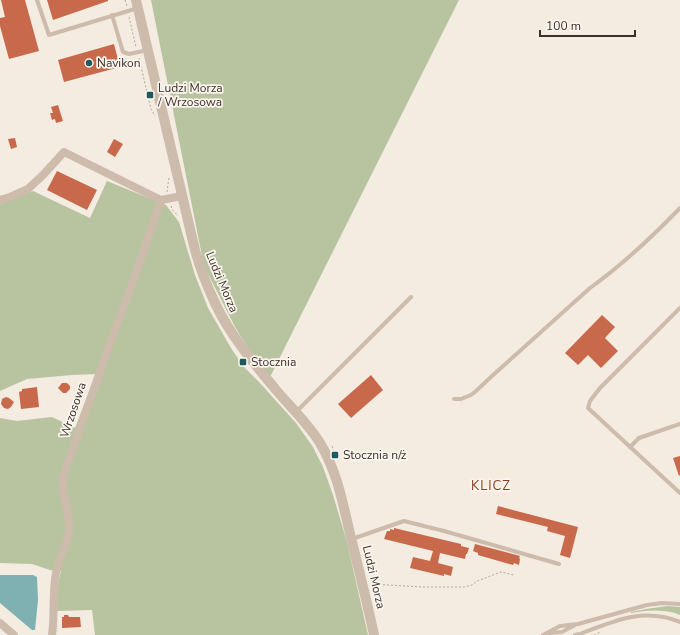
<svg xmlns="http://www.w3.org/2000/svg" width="680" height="635" font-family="'Nunito Sans',sans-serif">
<rect width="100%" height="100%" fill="#f4ebe1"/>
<path fill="#b8c4a0" d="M151 0H459L268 381 235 327 204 266Z
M107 181 166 205 179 222 195 275 208 308 231 348 243 366 259 382 296 423 313 447 323 467 333 495 347 542 368 635H95L92 610 56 611 58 584 61 571 50 570 32 564 0 563V418L17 421 52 417 75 428 96 374 72 375 27 379 0 391V204L33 191 90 218Z
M667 606 680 607V615C665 609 647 610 631 613V612L646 609Z"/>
<path fill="#7fb0b2" d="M0 575H33L37 577 38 600 35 630H32L0 603Z"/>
<path fill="#c8694b" d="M1 0H25L39 51 9 59 0 26V18L5 17Z
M47 0H108V1L53 20Z
M114 44 120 67 64 82 58 60Z
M58 105 63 121 56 123 55 119 52 120 50 113H53L51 107Z
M15 138 17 147 11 149 8 139Z
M114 139 123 144 115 157 107 152Z
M57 171 97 190 87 210 47 190Z
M602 315 615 327 605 338 618 351 601 368 588 355 578 365 565 353Z
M371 375 383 390 351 418 338 404Z
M62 383H67L70 386V389L66 393H63L58 388Z
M37 387 39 407 21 409 19 392 22 391V389Z
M6 397 9 398 14 402 11 407 8 409 4 408 1 404 2 399Z
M680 456V475L679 476 673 458Z
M498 506 578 527 570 558 560 555 565 536 547 531 548 527 496 514Z
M394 528 461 544V546L469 548 467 554H466L465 559 440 553 438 563 453 567 451 576 444 574V576L410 568 413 557 430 561 433 551 384 539 387 531H390V529L394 530Z
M475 544 520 556 519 558 520 559 519 565 514 563 513 565 478 555V553L473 551Z
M64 615H68L69 617H80L81 627 62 628V617H64Z"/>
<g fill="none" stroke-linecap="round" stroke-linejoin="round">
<path stroke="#b9a596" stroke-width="1" stroke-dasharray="2 2" stroke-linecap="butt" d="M125 0 127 6
M129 17 136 47
M139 58 151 109 155 116
M167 192 169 177
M171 206 172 209 178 216
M332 446 336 456
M371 584 422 587H464L472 585 477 581 501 572 514 575
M594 635 601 632"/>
<path stroke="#cdbbac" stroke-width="4" d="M37 0 49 35 138 8
M112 15 123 52 129 54 148 50
M680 308 600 388 590 401 588 408 680 493
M454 399H461L471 395 476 391 492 376 590 288C622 265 653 236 680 208
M296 412 411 297
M630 447 639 438 680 424
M352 539 404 521 444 531 559 564
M549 633 562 632 575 625
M543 635 560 626 578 624 647 605 662 603 680 604
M575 635 580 634C614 621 643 607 680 622"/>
<path stroke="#cdbbac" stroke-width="8" d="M0 200 10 197 28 189 43 175 64 152 161 200 182 196
M0 623 14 635
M52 635C55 615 52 593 56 573 58 559 67 546 69 532 72 511 59 494 64 474L109 346 134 279 161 200"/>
<path stroke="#cdbbac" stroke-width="10" d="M136 0 195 250C200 268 207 286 215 303 229 333 251 360 272 385 288 405 307 422 320 443 338 473 343 505 351 538 359 570 367 602 374 635"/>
</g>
<g fill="#1f5a5e" stroke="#fbf5ee" stroke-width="1.5">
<circle cx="89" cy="63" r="4"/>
<rect x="146" y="91" width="8" height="8" rx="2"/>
<rect x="239" y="358" width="8" height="8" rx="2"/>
<rect x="331" y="451" width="8" height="8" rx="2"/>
</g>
<g text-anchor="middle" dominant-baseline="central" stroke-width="3.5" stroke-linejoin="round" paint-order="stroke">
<g font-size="12" fill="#3b302b" stroke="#fbf5ee" text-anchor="start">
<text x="97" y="63">Navikon</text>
<text x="158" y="88">Ludzi Morza<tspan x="158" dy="14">/ Wrzosowa</tspan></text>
<text x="251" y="362">Stocznia</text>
<text x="343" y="455">Stocznia n/ż</text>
</g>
<g font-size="12" fill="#3b302b" stroke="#fbf5ee">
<text transform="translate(222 282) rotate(67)">Ludzi Morza</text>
<text transform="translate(73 410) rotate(-71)">Wrzosowa</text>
<text transform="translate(374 577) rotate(77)">Ludzi Morza</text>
</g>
<g font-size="13" letter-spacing="1" fill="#8c3b22" stroke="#fbf5ee">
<text x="491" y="486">KLICZ</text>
</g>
</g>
<path d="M540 30v6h95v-6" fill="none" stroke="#3b302b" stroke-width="2"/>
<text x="546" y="30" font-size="12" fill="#3b302b" stroke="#fbf5ee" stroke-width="3" paint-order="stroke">100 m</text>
</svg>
